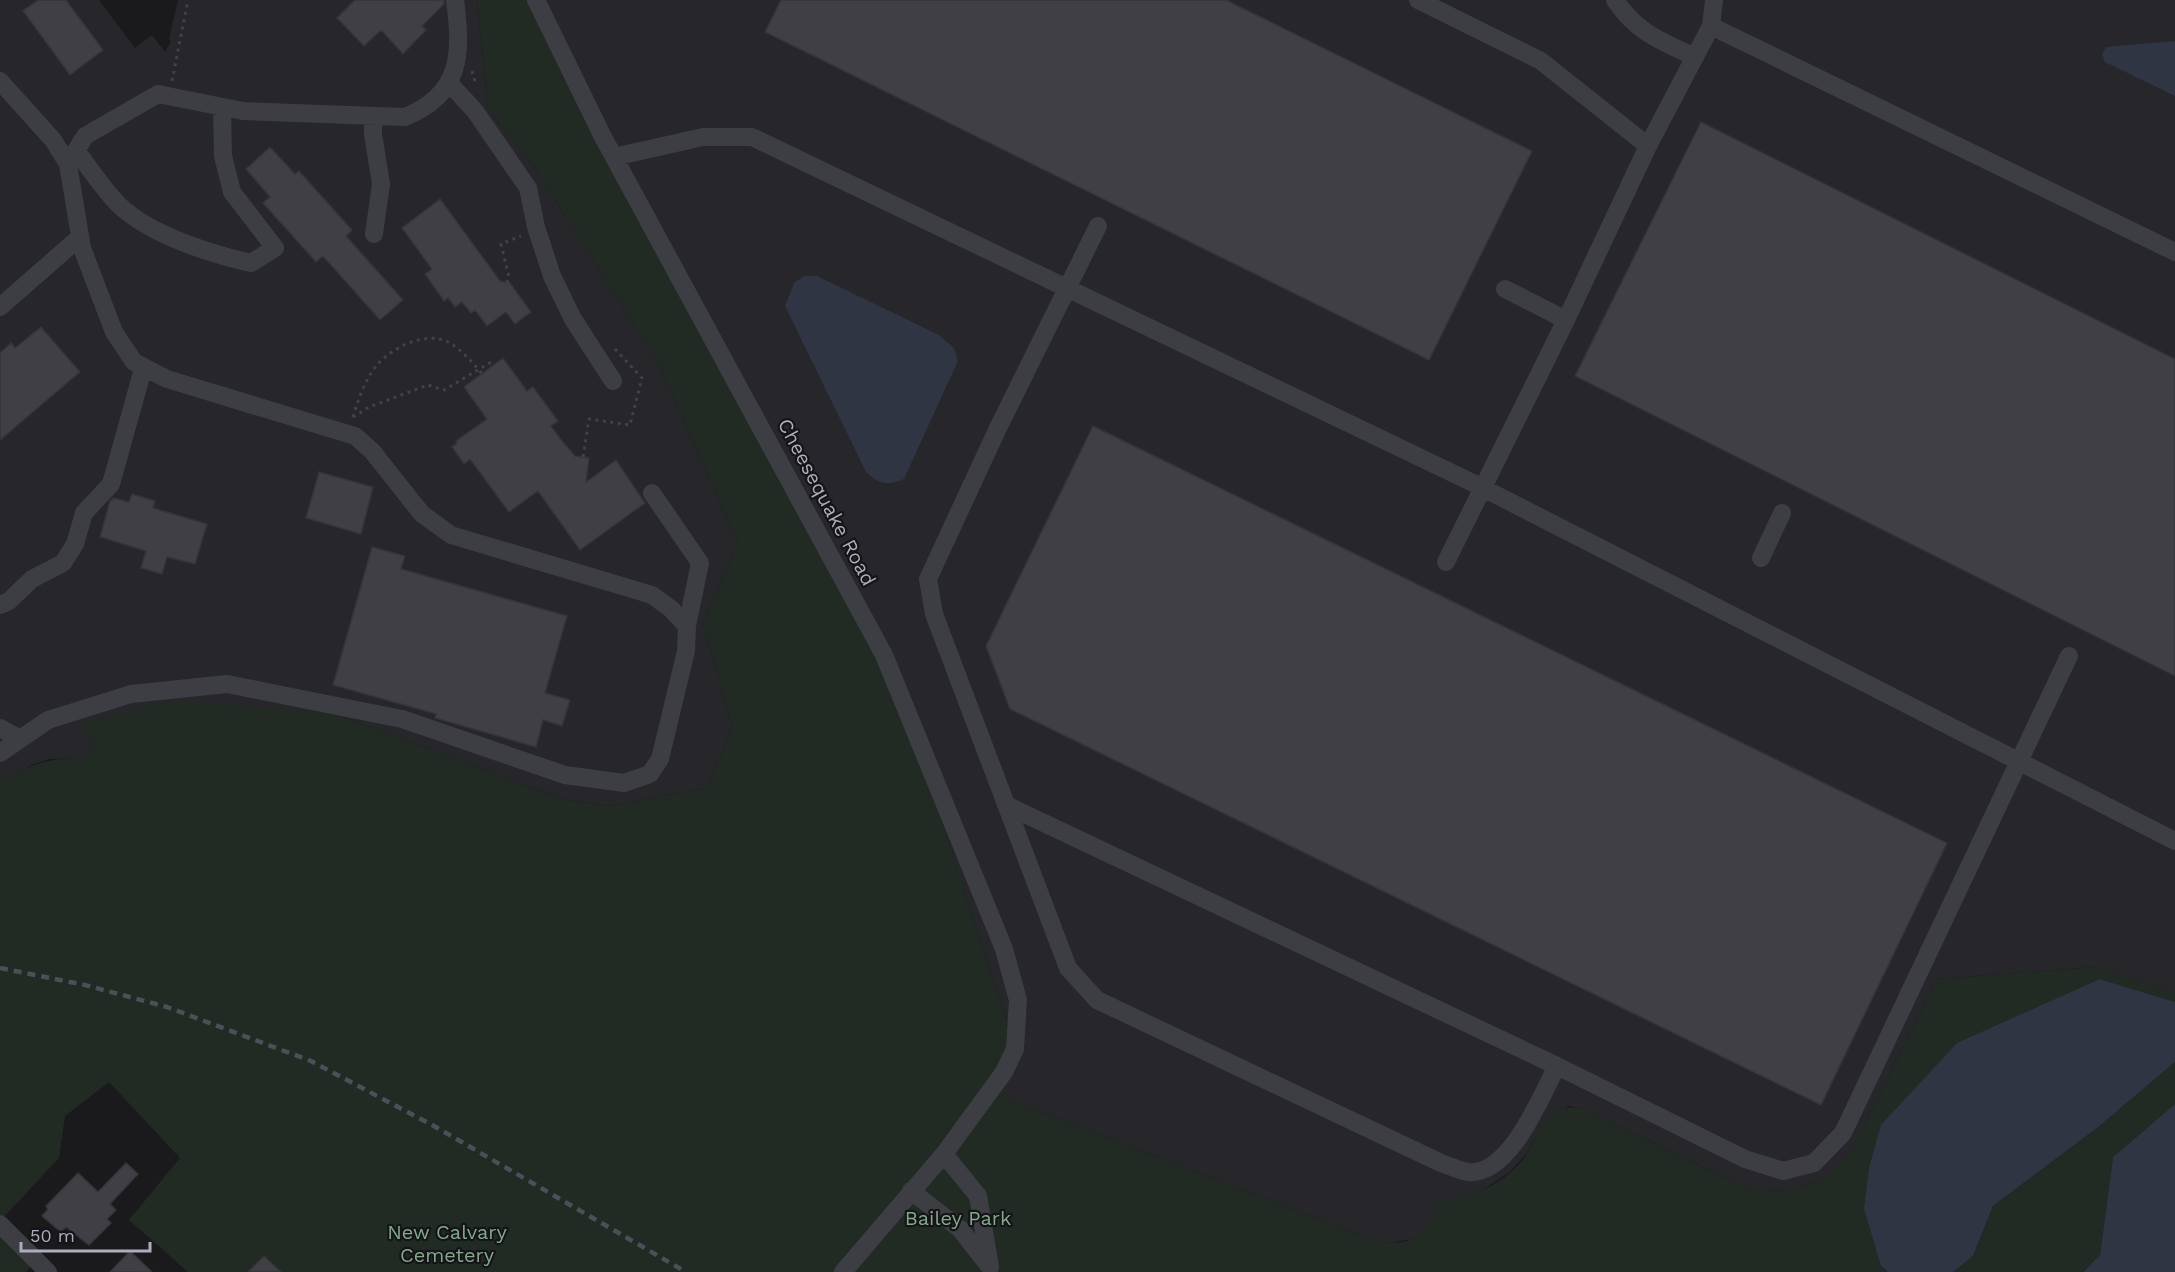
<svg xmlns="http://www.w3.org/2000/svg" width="2175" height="1272" font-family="'Work Sans',sans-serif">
<rect width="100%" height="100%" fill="#1a1a1d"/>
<path fill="#27262a" d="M0 0H99L135 48 152 35 165 52 171 42 169 38 178 0H477L488 108 536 170 658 363 738 543 703 623 732 727 707 788 608 806 562 799 334 713 85 737 95 742 85 758 49 759 34 764 0 781Z
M538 0H2175V993L2096 967 1937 979 1853 1148 1827 1176 1793 1190 1761 1191 1729 1180 1584 1109 1568 1106 1537 1134 1527 1153 1510 1172 1480 1192 1464 1199 1438 1202 1432 1221 1424 1233 1414 1239 1387 1243 1373 1240 1013 1101 996 1084 1015 1049 939 811Z"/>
<path fill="#212b24" d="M477 0H536L887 676 939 811 1015 1049 996 1084 1013 1101 1373 1240C1410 1248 1426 1238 1438 1202 1467 1199 1500 1186 1520 1163 1543 1136 1538 1100 1584 1109L1729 1180 1761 1191 1793 1190 1827 1176 1853 1148 1937 979 2096 967 2175 993V1002L2100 979 1881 1266 1888 1272H281L264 1256 248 1272H188L129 1220 180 1158 109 1082 65 1116 59 1158 0 1221V781C31 765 49 757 85 758L95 742 85 737 80 723 172 700 334 713 562 799 608 806 707 788 732 727 703 623 738 543 658 363 536 170 488 108Z
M2175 1062V1104L2113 1157 2100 1256 2082 1272H1953L1973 1256 1993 1206 2097 1128Z
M0 1224 36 1260 26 1272H0Z"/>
<path fill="#2f3542" d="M2175 41V96L2105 62 2102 54 2106 47Z
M804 276H817L939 335 954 348 958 361 904 479C887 486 879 484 866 472L785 306 794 283Z
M2100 979 2175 1002V1062L2097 1128 1993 1206 1973 1256 1953 1272H1888L1881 1266 1864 1209 1869 1168 1881 1125 1957 1043Z
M2175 1104V1272H2083L2100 1255 2113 1157Z"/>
<path fill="#403f45" stroke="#353439" stroke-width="1.5" d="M38 0H66L103 50 70 75 23 11Z
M355 0H444V4L422 26 426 30 403 54 381 30 364 46 337 18Z
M781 0H1226L1532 151 1429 360 765 32Z
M1701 122 2175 359V676L1575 376Z
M270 147 295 174 299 171 352 230 346 236 403 300 380 320 323 256 316 262 263 203 270 197 246 169Z
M440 199 500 281 510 283 531 312 515 324 506 312 487 326 475 310 471 313 462 302 455 307 448 298 444 301 425 274 432 269 402 228Z
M41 327 80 372 0 440V353L11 343 15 348Z
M503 358 527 391 533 387 558 421 551 426 562 441 575 456 589 458 586 482 616 460 645 503 580 550 538 491 509 512 470 459 464 464 452 447 457 443 456 441 487 419 464 387Z
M1093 426 1947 843 1821 1105 1010 709 986 646Z
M319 472 373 487 361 534 306 518Z
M132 494 155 501 153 508 207 524 195 564 167 557 162 574 141 568 146 551 100 537 110 501 114 498 129 502Z
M372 547 405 556 401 569 567 616 545 693 570 700 562 726 543 720 536 747 435 718 436 714 333 685Z
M126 1163 138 1174 110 1204 116 1210 107 1219 111 1223 89 1245 66 1227 61 1232 42 1216 48 1209 46 1206 78 1173 98 1192Z
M130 1251 152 1272H110Z
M264 1256 281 1272H248Z"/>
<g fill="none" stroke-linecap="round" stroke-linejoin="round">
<path stroke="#414149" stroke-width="3" stroke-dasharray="3 4.5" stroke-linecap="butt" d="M472 71 476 85
M172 81 188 0
M507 283 509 277 501 244 521 236
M353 417C358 400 365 380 376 366 390 349 425 330 448 342 461 349 473 363 482 374
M353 417 369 407 428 385 444 390 493 361
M583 457 589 419 630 425 642 378 612 346"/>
<path stroke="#3d3d44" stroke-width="18" d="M536 0 603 137 884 655 1004 949 1018 1000 1015 1049 1004 1072 944 1154 843 1272
M1418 0 1541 61 1648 146 1711 26 1714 0
M1615 0C1637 33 1661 41 1695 57
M1711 26 2175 252
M0 81 53 140 68 164
M450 84 475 111 528 188 536 227 552 276 573 319 613 381
M373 116V134L381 184 374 234
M76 150C90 169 103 189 119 205 150 235 211 254 251 263L275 248 232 192 223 156 222 107
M614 157 703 137H752L1471 482 2175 841
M1505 289 1566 320
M0 307 80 237
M652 493 700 563 687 626
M1761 558 1782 513
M1446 562 1566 320 1648 146
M0 605 9 601 32 579 63 563 75 544 84 513 111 484 143 369
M0 728 20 739
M0 753 48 720 131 694 227 684 402 719 565 775 624 783 650 774 660 759 686 651 687 626 671 609 652 595 451 535 422 514 372 451 355 436 167 379 134 362 114 332 82 248 68 164 85 136 158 94 243 111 405 117C462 94 462 53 455 0
M1006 805 1557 1066C1541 1096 1510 1176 1468 1172 1460 1171 1450 1166 1441 1163L1097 1000 1068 968 934 614 928 579 998 428 1098 226
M1557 1066 1745 1159 1783 1171 1814 1163 1843 1133 2069 656
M944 1154 978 1196 990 1267
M911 1191 960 1229 989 1266
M0 1224 48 1272"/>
<path stroke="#4d4e57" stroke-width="4.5" stroke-dasharray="8 6" stroke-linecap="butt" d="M0 968 85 985 167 1007 311 1061 434 1126 686 1272"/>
</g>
<g text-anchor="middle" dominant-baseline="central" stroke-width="4.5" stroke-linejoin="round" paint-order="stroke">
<g font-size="20" fill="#acadbd" stroke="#151518">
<text transform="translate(827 502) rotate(62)">Cheesequake Road</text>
</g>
<g font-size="20" fill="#82a98c" stroke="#151518">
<text x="958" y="1218">Bailey Park</text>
<text x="447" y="1232">New Calvary<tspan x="447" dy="23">Cemetery</tspan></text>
</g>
</g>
<path d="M21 1242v9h129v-9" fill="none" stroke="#acadbd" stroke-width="3"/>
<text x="30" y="1242" font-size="18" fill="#acadbd" stroke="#151518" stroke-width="4.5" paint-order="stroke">50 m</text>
</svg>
